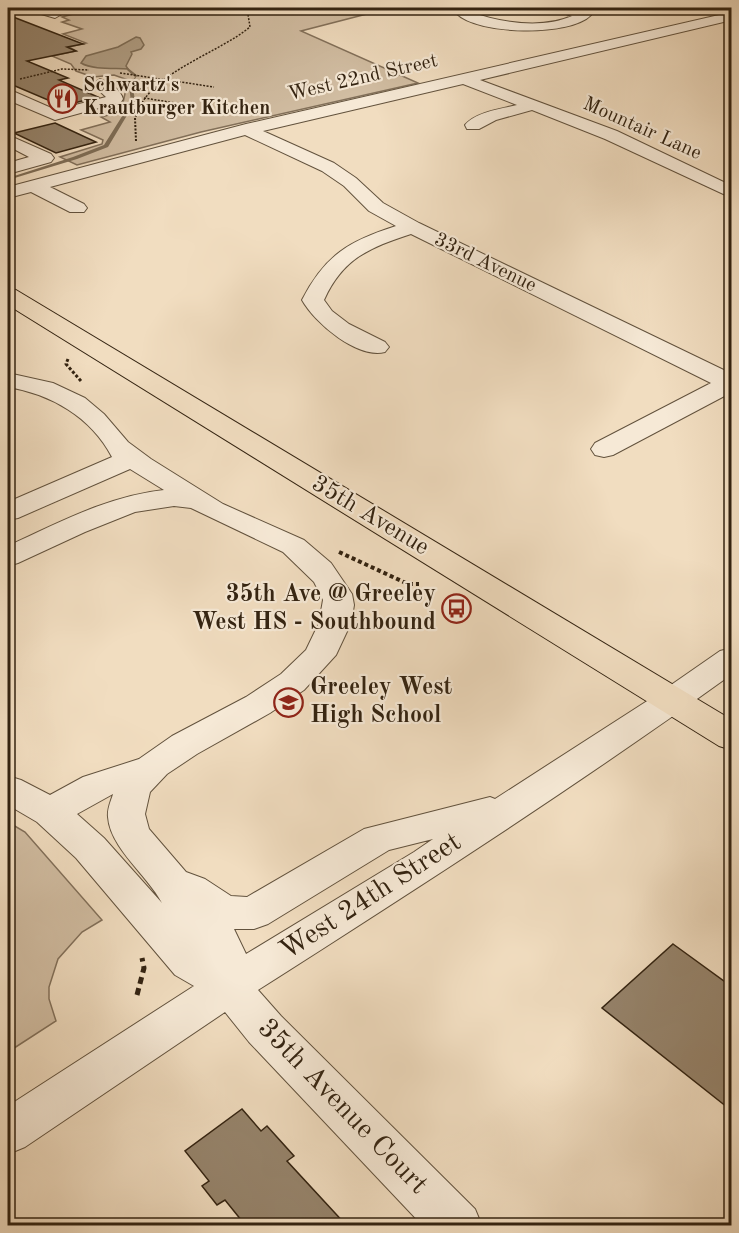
<svg xmlns="http://www.w3.org/2000/svg" width="739" height="1233" font-family="'Old Standard TT',serif">
<rect width="100%" height="100%" fill="#f1ddc0"/>
<filter id="stains"><feTurbulence type="fractalNoise" baseFrequency=".00333" numOctaves="4"/><feColorMatrix values="0 0 0 0 .2 0 0 0 0 .09 0 0 0 0 .02 0 0 0 .5 -.17"/></filter>
<radialGradient id="worn" r=".72"><stop offset=".6" stop-color="#630" stop-opacity="0"/><stop offset="1" stop-color="#630" stop-opacity=".3"/></radialGradient>
<path fill="#d1bda2" stroke="#82705a" stroke-width="1.5" d="M50 8H390L301 31 418 83 201 132 77 165 60 157 102 144 103 140 81 130 110 122 101 117 121 112 128 80 114 75 93 77 76 71 71 64 52 56 76 51 69 47 86 43 63 34 82 29 62 22 69 20 62 17 70 15Z
M8 822 25 832 102 920 82 932 58 959 49 987V999L56 1021 8 1052Z"/>
<path fill="#b09e84" stroke="#7e6d56" stroke-width="1.5" d="M136 37 140 38 144 45 141 49 131 52 132 54 126 66 128 69C114 68 93 70 81 63L86 56 118 47Z"/>
<g fill="none" stroke-linecap="round" stroke-linejoin="round">
<path fill="#7e6d56" fill-rule="evenodd" d="M128 68 138 76 136 77 133 86 135 102 108 147 77 159 8 180V178L73 157 104 145 131 102 129 86 135 77 127 70Z"/>
</g>
<path fill="#96846c" stroke="#332311" stroke-width="1.5" d="M8 15 83 44 67 47 76 51 27 61 68 78 59 80 98 97 62 106 8 83Z
M55 123 96 142 56 153 14 133Z
M673 944 732 987V1111L602 1008Z
M242 1109 261 1131 267 1126 294 1156 287 1161 347 1226H246L225 1200 217 1205 202 1186 209 1181 185 1151Z"/>
<g fill="none" stroke-linecap="round" stroke-linejoin="round">
<defs>
<path id="minor" d="M29 8H48L62 14 55 18 31 11Z
M461 8H473L471 12C500 23 543 29 572 16L557 11 556 8H574L591 15C570 37 477 35 456 13Z
M732 12V20L480 80 617 131 732 186V198L605 139 532 110 496 120 479 129H467L465 125C476 112 501 109 517 105L463 84 263 131 334 163 356 178 383 203 419 223 732 374V392L613 455 604 457 595 455 591 449 595 443 711 383 411 234C369 248 343 258 324 300L332 311 349 324 385 342 389 347 385 352C357 359 315 323 302 300 325 255 349 241 396 226L369 211 344 186 322 171 245 135 50 187 84 204 87 208 84 212H70L31 192 8 198V187L246 124Z
M100 79C109 82 121 90 123 99L121 102 55 120 8 100V89L56 110 106 97 92 84Z
M8 135 51 154 54 158 51 162 8 174V163L29 157 8 146Z
M8 373 53 383 85 398 104 414 128 442 151 459 223 504 304 540 331 563 352 594 354 605 351 623 336 655 304 690 270 713 197 754 167 774 150 792 145 814 149 829 186 872 205 879 231 896 247 897 364 829 490 797 495 799 658 694 720 651 732 648V674C578 785 418 888 258 990L281 1016 475 1209 482 1226H423L249 1042 225 1012 25 1147 8 1154V1106L194 986 175 975 76 858 37 822 8 805V776L21 780 50 795 83 777 139 759 172 736 246 697 281 674 306 650 319 623 323 600 314 582 283 552 191 508 174 506 135 512 85 532 18 563 8 566V546C58 523 108 496 164 490L130 469 18 518 8 520V502L112 457C91 417 51 394 8 387ZM113 794C111 801 107 809 108 817 110 848 148 876 162 903L104 838 77 814ZM433 839 414 852 246 954 234 929H254L268 924 389 850Z"/>
<path id="major" d="M8 288 16 290 732 720V750L719 746 8 305Z"/>
</defs>
<use href="#minor" stroke="#62523d" stroke-width="2"/>
<use href="#major" stroke="#332311" stroke-width="2"/>
<path stroke="#332311" stroke-width="1.5" stroke-dasharray="2 1.5" stroke-linecap="butt" d="M120 73 214 87
M20 79 62 69 89 70
M144 98 194 106
M139 109C154 72 220 52 250 27L247 8"/>
<path stroke="#332311" stroke-width="2" stroke-dasharray="2 1.5" stroke-linecap="butt" d="M136 141 135 118 140 107"/>
<path stroke="#332311" stroke-width="3" stroke-dasharray="3 2" stroke-linecap="butt" d="M68 359 66 364 81 381"/>
<path stroke="#332311" stroke-width="4" stroke-dasharray="4 3" stroke-linecap="butt" d="M339 552 408 584H419"/>
<path stroke="#332311" stroke-width="5" stroke-dasharray="7 4.5" stroke-linecap="butt" d="M137 995 144 968 142 958"/>
<use href="#minor" fill="#f6e9d6" fill-rule="evenodd"/>
<use href="#major" fill="#f1ddc0" fill-rule="evenodd"/>
</g>
<defs>
<symbol id="restaurant-ring" viewBox="-11 -11 22 22"><circle r="9.5" fill="#f6e9d6" stroke="#8f2418" stroke-width="1.5"/><path d="M-5-6h1v4h1v-4h1v4h1v-4h1v5L-1.5 .5V6h-2V.5L-5-1ZM5-6V6H3V1.5H1.5Q1.5-4 5-6Z" fill="#8f2418"/></symbol>
<symbol id="bus-ring" viewBox="-11 -11 22 22"><circle r="9.5" fill="#f6e9d6" stroke="#8f2418" stroke-width="1.5"/><path d="M-5-6H5V4H4V6H2V4H-2V6H-4V4H-5ZM-3.5-4V0h7V-4ZM-3.5 1.2v1.5H-2V1.2ZM2 1.2v1.5H3.5V1.2Z" fill="#8f2418"/></symbol>
<symbol id="school-ring" viewBox="-11 -11 22 22"><circle r="9.5" fill="#f6e9d6" stroke="#8f2418" stroke-width="1.5"/><path d="M0-5L7-2L0 1L-7-2ZM-4 1L0 2.5L4 1V4Q0 6-4 4Z" fill="#8f2418"/></symbol>
</defs>
<g fill-rule="evenodd">
<use href="#restaurant-ring" x="46" y="82" width="33" height="33"/>
<use href="#bus-ring" x="440" y="592" width="33" height="33"/>
<use href="#school-ring" x="272" y="686" width="33" height="33"/>
</g>
<g text-anchor="middle" dominant-baseline="central" stroke-width="4.5" stroke-linejoin="round" paint-order="stroke">
<g font-size="20" fill="#332311" stroke="#f6e9d6">
<text transform="translate(363 78) rotate(-13)">West 22nd Street</text>
<text transform="translate(642 129) rotate(24)">Mountair Lane</text>
<text transform="translate(485 263) rotate(26)">33rd Avenue</text>
</g>
<g font-size="20" font-weight="bold" fill="#332311" stroke="#f6e9d6" text-anchor="start">
<text x="83" y="86">Schwartz's<tspan x="83" dy="23">Krautburger Kitchen</tspan></text>
</g>
<g font-size="24" fill="#332311" stroke="#f6e9d6">
<text transform="translate(370 516) rotate(31)">35th Avenue</text>
</g>
<g font-size="24" font-weight="bold" fill="#332311" stroke="#f6e9d6" text-anchor="end">
<text x="436" y="595">35th Ave @ Greeley<tspan x="436" dy="28">West HS - Southbound</tspan></text>
<text x="310" y="688" text-anchor="start">Greeley West<tspan x="310" dy="28">High School</tspan></text>
</g>
<g font-size="28" fill="#332311" stroke="#f6e9d6">
<text transform="translate(371 897) rotate(-33)">West 24th Street</text>
<text transform="translate(342 1107) rotate(46)">35th Avenue Court</text>
</g>
</g>
<rect width="739" height="1233" fill="none" stroke="#f1ddc0" stroke-width="30"/>
<rect x="9" y="9" width="721" height="1215" fill="none" stroke="#332311" stroke-width="3"/>
<rect x="15" y="15" width="709" height="1203" fill="none" stroke="#332311" stroke-width="1.5"/>
<rect width="100%" height="100%" filter="url(#stains)"/>
<rect width="100%" height="100%" fill="url(#worn)"/>
</svg>
